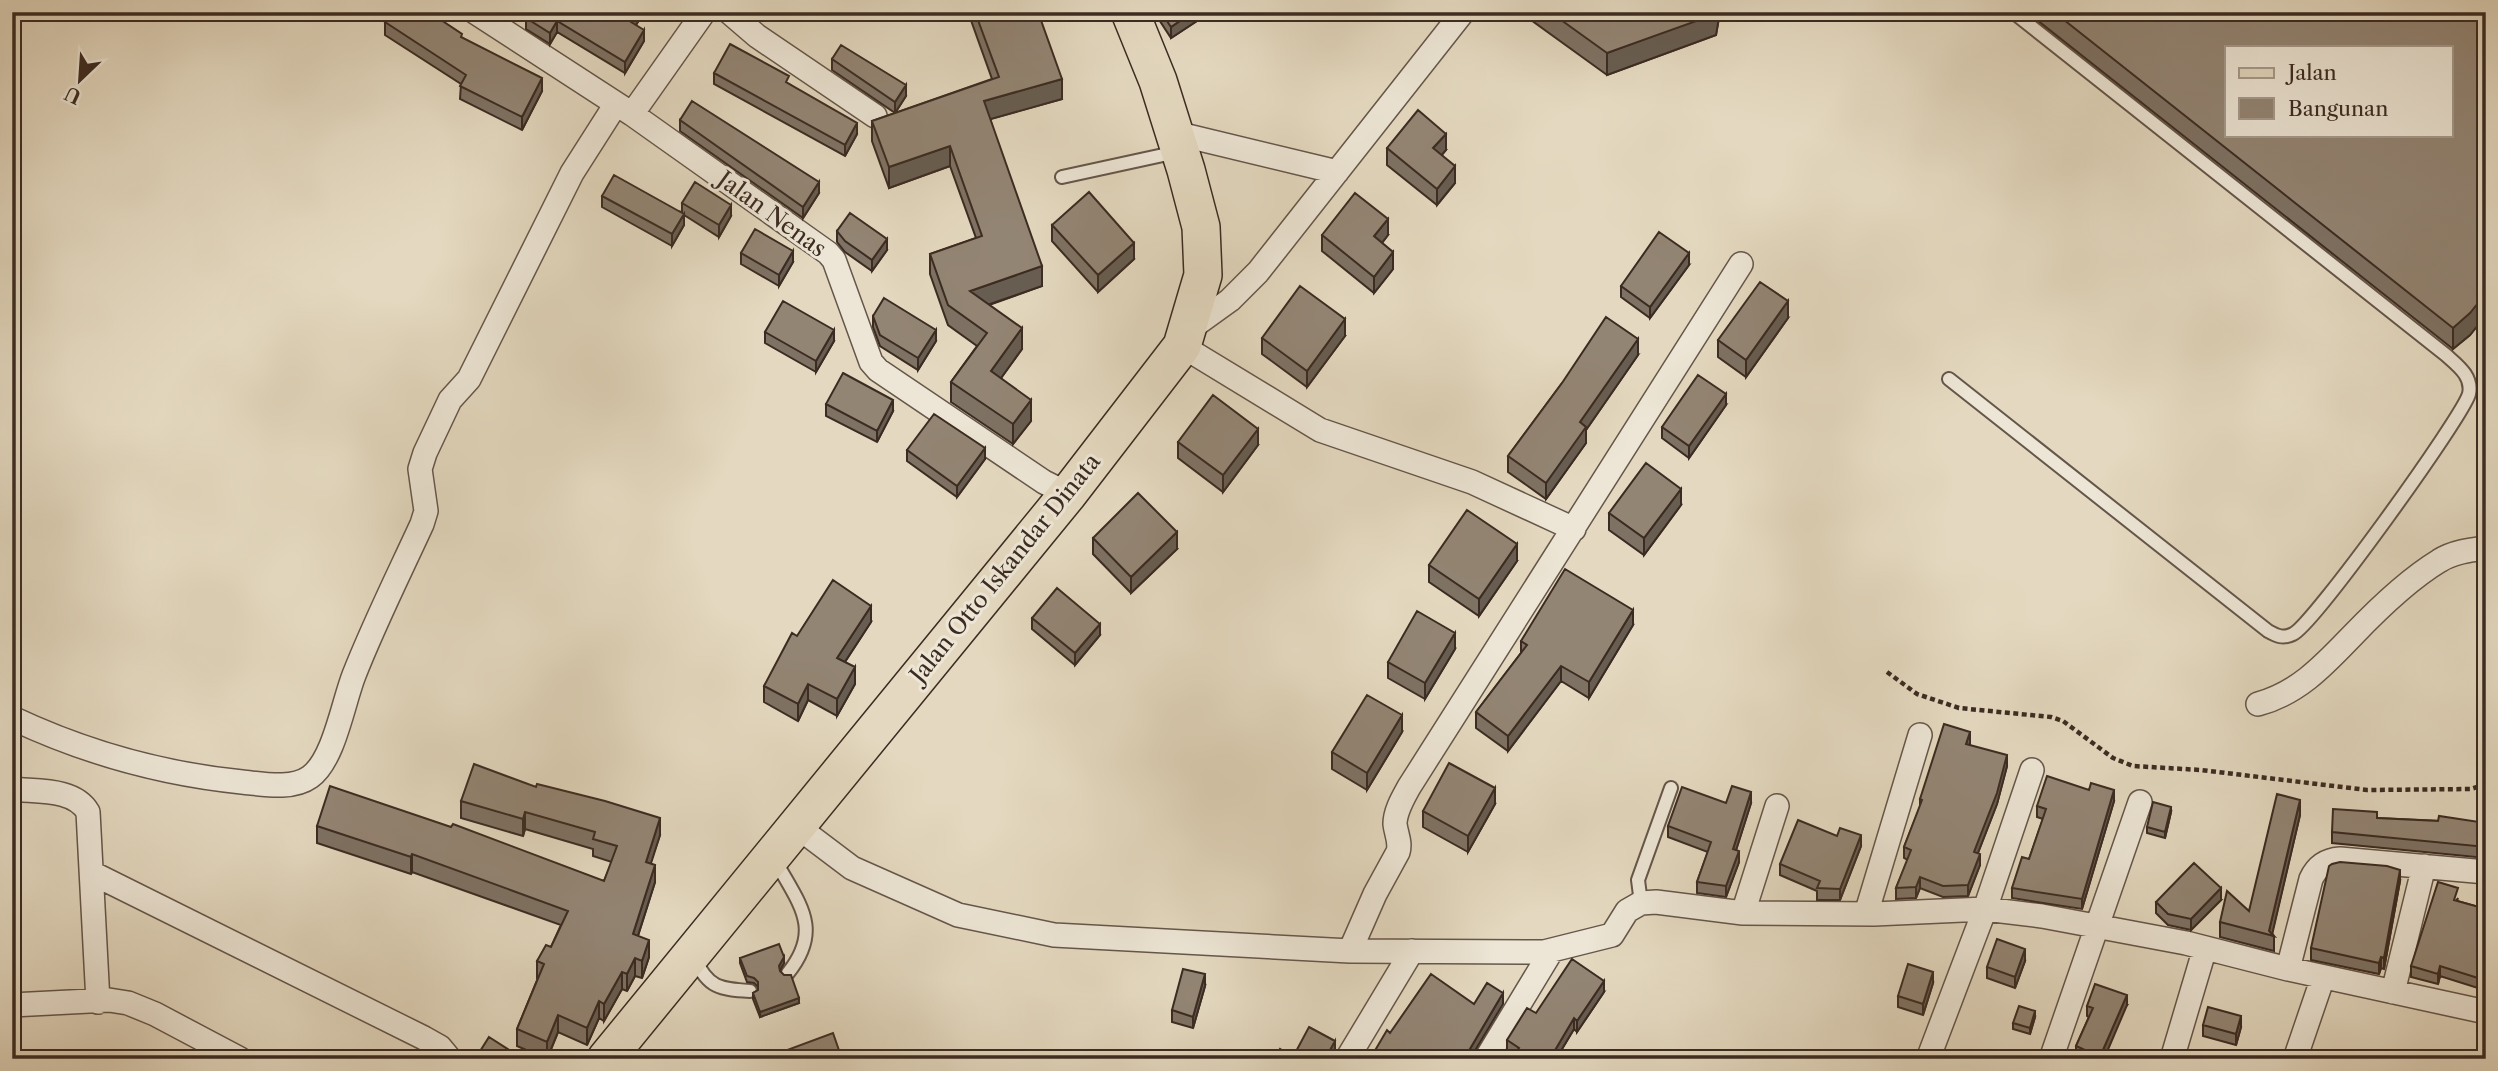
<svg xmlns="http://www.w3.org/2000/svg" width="2498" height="1071" font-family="'Libre Caslon Text',serif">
<rect width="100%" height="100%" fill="#e4d9c0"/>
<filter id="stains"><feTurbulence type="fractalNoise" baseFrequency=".00286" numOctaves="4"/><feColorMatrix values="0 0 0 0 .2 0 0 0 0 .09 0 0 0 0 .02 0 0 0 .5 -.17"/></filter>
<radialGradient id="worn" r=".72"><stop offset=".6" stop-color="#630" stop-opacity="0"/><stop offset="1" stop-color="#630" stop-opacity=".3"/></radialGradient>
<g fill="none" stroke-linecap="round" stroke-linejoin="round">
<defs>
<path id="service" d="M1062 177 1177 152
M1949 379 2268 631C2277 636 2283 639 2293 634 2313 625 2462 418 2469 394 2473 376 2457 365 2446 355L2013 12
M775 860C798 903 824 928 788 973
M1641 903 1638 880 1671 788
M695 959C708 988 720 989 750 991"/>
<path id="minor" d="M475 12 632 114 828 253 834 260 871 362 878 370 1044 482 1068 494
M729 12 757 36 875 116
M632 114 704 12
M1175 133 1337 172
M1187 331 1230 300 1258 272 1463 12
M1182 346 1320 430 1472 482 1574 529
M2258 704C2299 693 2325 664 2353 635 2376 611 2411 578 2439 561 2453 552 2470 550 2486 548
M12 718C84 752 163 774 242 782 263 784 292 790 310 777 334 760 343 703 354 675 374 624 399 574 422 524L426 511 420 469 425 453 450 400 469 379 572 173 616 104
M12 789C37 792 74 788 88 812L98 1002
M795 825 852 868 958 915 1054 935 1350 951 1544 952 1612 935 1627 911 1641 903 1656 902 1743 913 1874 914 1985 909 2042 916 2186 943 2288 969 2486 1012
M92 873 424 1038 440 1047 450 1059
M1743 913 1777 806
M1866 914 1920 735
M1350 951 1375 894 1398 852C1401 842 1396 834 1395 824 1395 811 1403 798 1409 787L1741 264
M2288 969 2311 879C2317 866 2326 860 2340 859L2486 872
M2393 992 2424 866
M12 1005 109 1000 128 1003 155 1014 240 1059
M1347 1059 1412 951
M1486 1059 1552 950
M1928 1059 1985 909 2032 770
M2051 1059 2140 802
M2172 1059 2205 948
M2295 1059 2323 977"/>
<path id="primary" d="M606 1059 1068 494 1182 346 1203 275 1201 227 1186 170 1158 81 1130 12"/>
</defs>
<use href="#service" stroke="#65564a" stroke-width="16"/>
<use href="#minor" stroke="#65564a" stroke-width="26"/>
<use href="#primary" stroke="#3b2b22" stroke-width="40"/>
<path stroke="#3b2b22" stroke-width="4.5" stroke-dasharray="5 3.5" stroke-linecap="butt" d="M1887 672 1917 694 1959 708 2051 717 2063 721 2113 758 2133 766 2201 770 2367 790 2471 789 2486 784"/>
<use href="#service" stroke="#ede6d6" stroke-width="12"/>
<use href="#minor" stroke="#ede6d6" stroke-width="23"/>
<use href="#primary" stroke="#e4d9c0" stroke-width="37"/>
</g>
<path fill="#7e7264" stroke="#3b2b22" stroke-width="2" d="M378 12H429L462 38 542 91 522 130 460 99 461 84 385 35V22L388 18Z
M529 12H644L636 25 644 41 625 73 557 32 550 44 526 29V18Z
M968 12H1038L1062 99 990 119 1042 286 989 305 1022 349 1001 378 1031 421 1013 444 951 402V382L977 346 948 325 930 274V254L976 238 950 166 889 188 872 141V121L895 113 832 70V59L906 96 895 113 992 79Z
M1154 12H1203V17L1171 38Z
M1520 12H1720L1716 35 1607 75Z
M2027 12H2486V315L2470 335 2453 349Z
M714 73 789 84 857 134 845 156 714 84Z
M680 120 819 193 803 218 680 131Z
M1387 148 1446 150 1442 155 1455 183 1437 205 1387 165Z
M602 196 682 212V203L731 216 719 237 684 215V225L672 246 602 207Z
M1052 225 1134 259 1098 292 1052 241Z
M837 231 887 250 872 271 845 252 837 242Z
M1322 235H1388L1382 243 1393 269 1374 293 1322 251Z
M741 253 793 262 779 286 741 264Z
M1689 265 1650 318 1621 297V286Z
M873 316 936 341 918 370 880 346 873 327Z
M1788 318 1746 377 1718 357V340Z
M765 332 834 341 816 372 765 343Z
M1345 336 1307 387 1262 354V338Z
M1638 355 1586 430V443L1546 499 1508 472V456L1562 383Z
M826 404 893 411 877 442 826 416Z
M1726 405 1689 458 1662 438V427Z
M1178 442 1258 445 1223 492 1178 458Z
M907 450 985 459 957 497 907 461Z
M1681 505 1644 555 1609 530V513Z
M1093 538 1177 549 1131 593 1093 554Z
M1517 561 1479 616 1429 582V565Z
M1032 618 1100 635 1075 665 1032 629Z
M871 622 845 662 855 684 837 716 808 700 798 721 764 702V686L797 636Z
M1633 625 1589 698 1561 681 1508 751 1476 728V712L1521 653V641Z
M1455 649 1425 699 1388 678V662Z
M1402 732 1367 790 1332 769V752Z
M1970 743V745L2007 766 1997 804 1978 853 1980 865 1968 896 1943 897 1920 888 1916 898 1896 899V888L1908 860 1904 858V847L1920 807V799Z
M461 801 660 835 650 864 655 882 638 936 649 957 642 978 635 976 627 991 622 989 604 1021 599 1018 587 1045 558 1032 547 1059 517 1046V1029L538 978H537V961L551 947 561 925 412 872 411 874 317 843V826L604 881 612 862 593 856V849L525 829 523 836 461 818Z
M2114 801 2082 909 2012 898V888L2029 859 2043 819 2037 817V806Z
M1726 803H1751L1736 850 1739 862 1726 897 1697 893V882L1708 852 1668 837V826Z
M1495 804 1468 852 1423 827V811Z
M2171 812 2165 838 2147 833V827Z
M2300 815 2272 933 2274 936V951L2220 937V922L2249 911Z
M2377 818 2486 823V858L2332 843V832Z
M1837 836 1861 846 1840 900H1817V891L1780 875V864Z
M2400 881 2384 969 2381 968 2379 974 2311 960V948Z
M2458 898 2457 901 2486 909V969L2481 989 2440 976 2438 984 2411 977V966Z
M2221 900 2191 930 2168 925 2156 913V902Z
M740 958 784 963 780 971 799 1003 760 1017 753 999V993L758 990V987L754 983 747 982 740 963Z
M2025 961 2015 988 1987 978V967Z
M1933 983 1923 1015 1898 1007V996Z
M1205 986 1193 1028 1172 1022V1010Z
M1604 992 1577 1032 1574 1029 1556 1059H1511L1513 1055 1507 1051V1040L1536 1013Z
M2127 1005 2081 1058 2076 1056V1046L2089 1017 2087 1016V1006Z
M2035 1017 2030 1034 2013 1029V1023Z
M2203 1025 2241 1027 2236 1045 2203 1036Z"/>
<path fill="#675d51" stroke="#3b2b22" stroke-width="2" d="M637 12H644L631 33V22Z
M1193 12H1203V17L1171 38V27Z
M1717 12H1720L1716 35 1607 75V53Z
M557 21V32L550 44V33Z
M644 30V41L625 73V62Z
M542 78V91L522 130V117Z
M1062 79V99L984 121V101Z
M906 85V96L895 113V102Z
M857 123V134L845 156V145Z
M1446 134V150L1433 165V148Z
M950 146V166L889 188V167Z
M1455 166V183L1437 205V189Z
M819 182V193L803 218V207Z
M731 205V216L719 237V225Z
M684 214V225L672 246V234Z
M1388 219V235L1374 253V236Z
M887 239V250L872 271V260Z
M1134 243V259L1098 292V275Z
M793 251V262L779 286V275Z
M1393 252V269L1374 293V277Z
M1689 253V265L1650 318V307Z
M1042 266V286L970 311V291Z
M2486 293V315L2470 335 2453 349V328Z
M1788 301V318L1746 377V360Z
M1345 319V336L1307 387V371Z
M1022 328V349L991 392V371Z
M834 330V341L816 372V361Z
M936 330V341L918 370V358Z
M1638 339V355L1586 430V443L1546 499V483L1580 422Z
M1726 394V405L1689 458V446Z
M893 400V411L877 442V431Z
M1031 400V421L1013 444V424Z
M1258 429V445L1223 492V475Z
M985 448V459L957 497V486Z
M1681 489V505L1644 555V538Z
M1177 532V549L1131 593V577Z
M1517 544V561L1479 616V599Z
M871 606V622L837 674V658Z
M1633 610V625L1589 698V682Z
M1100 624V635L1075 665V653Z
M1455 633V649L1425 699V683Z
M1561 666V681L1508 751V736Z
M855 667V684L837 716V699Z
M808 684V700L798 721V704Z
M1402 715V732L1367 790V773Z
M1970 732V743L1966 755V744Z
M2007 755V766L1997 804 1974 863V852Z
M1495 788V804L1468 852V836Z
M2114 790V801L2082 909V899Z
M1751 792V803L1733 860V849Z
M2300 800V815L2272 935 2269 931Z
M2171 807V812L2165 838V832Z
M525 812V829L523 836V819Z
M660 818V835L646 879V862Z
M1861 835V846L1840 900V889Z
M1739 851V862L1726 897V886Z
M412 854V872L411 874V857Z
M1980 854V865L1968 896V885Z
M655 865V882L633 951V934Z
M2400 870V881L2384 969V958Z
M1920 877V888L1916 898V887Z
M2221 888V900L2191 930V919Z
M649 940V957L642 978V961Z
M2025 949V961L2015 988V977Z
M784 957V963L779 972V966Z
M2381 957V968L2379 974V963Z
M635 958V976L627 991V974Z
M2486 959V969L2481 989V979Z
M2440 966V976L2438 984V974Z
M622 972V989L604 1021V1004Z
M1933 972V983L1923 1015V1004Z
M1205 974V986L1193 1028V1017Z
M1604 981V992L1577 1032V1021Z
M1503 993V1004L1470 1059H1464Z
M2127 995V1005L2104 1059H2099Z
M799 998V1003L760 1017V1012Z
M599 1001V1018L587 1045V1028Z
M2035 1011V1017L2030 1034V1028Z
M558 1015V1032L547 1059V1042Z
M2241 1016V1027L2236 1045V1034Z
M1574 1018V1029L1556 1059H1551V1057Z
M1335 1041V1052L1331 1059H1325Z
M1540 1051V1059H1535Z"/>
<path fill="#938574" stroke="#3b2b22" stroke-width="2" fill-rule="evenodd" d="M392 12H429L462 34 461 37 542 78 522 117 460 86 466 75 385 22Z
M529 12H637L631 22 644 30 625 62 557 21 550 33 526 18Z
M975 12H1038L1062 79 984 101 1042 266 970 291 1022 328 991 371 1031 400 1013 424 951 382 987 333 948 305 930 254 982 236 950 146 889 167 872 121 999 77Z
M1161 12H1193L1171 27Z
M1550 12H1717L1716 14 1607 53Z
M2054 12H2486V293L2470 313 2453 328ZM2227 47H2451V135H2227Z
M730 44 789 76 786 82 857 123 845 145 714 73Z
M841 45 906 85 895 102 832 59Z
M692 101 819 182 803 207 680 120Z
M1418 110 1446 134 1433 148 1455 166 1437 189 1387 148Z
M614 175 684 214 672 234 602 196Z
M695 182 731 205 719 225 682 203Z
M1089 192 1134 243 1098 275 1052 225Z
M1355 193 1388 219 1374 236 1393 252 1374 277 1322 235Z
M850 213 887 239 872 260 845 241 837 231Z
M755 229 793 251 779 275 741 253Z
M1659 232 1689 253 1650 307 1621 286Z
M1760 282 1788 301 1746 360 1718 340Z
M1300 286 1345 319 1307 371 1262 338Z
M884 298 936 330 918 358 880 335 873 316Z
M783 301 834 330 816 361 765 332Z
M1606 317 1638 339 1580 422 1586 427 1546 483 1508 456 1562 383Z
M843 373 893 400 877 431 826 404Z
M1698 375 1726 394 1689 446 1662 427Z
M1213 395 1258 429 1223 475 1178 442Z
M934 414 985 448 957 486 907 450Z
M1646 463 1681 489 1644 538 1609 513Z
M1138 493 1177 532 1131 577 1093 538Z
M1467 510 1517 544 1479 599 1429 565Z
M1565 569 1633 610 1589 682 1561 666 1508 736 1476 712 1527 645 1521 641Z
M833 580 871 606 837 658 855 667 837 699 808 684 798 704 764 686 792 633 797 636Z
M1057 588 1100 624 1075 653 1032 618Z
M1417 611 1455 633 1425 683 1388 662Z
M1367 695 1402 715 1367 773 1332 752Z
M1944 724 1970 732 1966 744 2007 755 1997 793 1974 852 1980 854 1968 885 1943 886 1920 877 1916 887 1896 888 1911 850 1904 847 1922 800 1920 799Z
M1449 763 1495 788 1468 836 1423 811Z
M474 764 536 787 537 784 605 801 660 818 646 862 655 865 633 934 649 940 642 961 635 958 627 974 622 972 604 1004 599 1001 587 1028 558 1015 547 1042 517 1029 544 964 537 961 546 945 551 947 568 911 412 854 411 857 317 826 330 786 451 827 453 824 604 881 617 846 593 839 595 832 525 812 523 819 461 801Z
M2047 776 2089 790 2091 783 2114 790 2082 899 2012 888 2022 857 2029 859 2046 809 2037 806Z
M1732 786 1751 792 1733 849 1739 851 1726 886 1697 882 1711 842 1668 826 1682 787 1726 803Z
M2277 794 2300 800 2269 931 2274 936 2220 922 2227 891 2249 911Z
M2153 802 2171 807 2165 832 2147 827Z
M2333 809 2377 812V818L2438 821 2439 816 2486 823V847L2332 832Z
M1798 820 1837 836 1840 828 1861 835 1840 889 1817 888 1820 881 1780 864Z
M2340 862 2387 866 2400 870 2384 958 2381 957 2379 963 2311 948 2329 866 2332 864Z
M2194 863 2221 888 2191 919 2168 914 2156 902Z
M2438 882 2458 888 2454 900 2486 909V959L2481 979 2440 966 2438 974 2411 966Z
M1997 939 2025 949 2015 977 1987 967Z
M779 944 784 957 779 966 780 971 784 975H791L799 998 760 1012 753 993 758 990V982L754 978 747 976 740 958Z
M1572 959 1604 981 1577 1021 1574 1018 1551 1057 1540 1051 1535 1059H1511L1519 1048 1507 1040 1527 1008 1536 1013Z
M1908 964 1933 972 1923 1004 1898 996Z
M1183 969 1205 974 1193 1017 1172 1010Z
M1431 974 1474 1004 1487 983 1503 993 1464 1059H1370L1387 1030 1390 1033Z
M2095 984 2127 995 2099 1059H2080L2085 1050 2076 1046 2093 1008 2087 1006Z
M2019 1006 2035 1011 2030 1028 2013 1023Z
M2208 1007 2241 1016 2236 1034 2203 1025Z
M1309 1027 1335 1041 1325 1059H1274L1280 1049 1293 1057Z
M833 1033 842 1059H781L779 1053Z
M489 1037 520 1057 519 1059H481L477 1056Z"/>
<g text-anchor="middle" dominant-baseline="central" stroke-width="6" stroke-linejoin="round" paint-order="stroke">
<g font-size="23" fill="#3b2b22" stroke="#ede6d6">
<text transform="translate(772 214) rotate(36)">Jalan Nenas</text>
<text transform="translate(1005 568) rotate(-51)">Jalan Otto Iskandar Dinata</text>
</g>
</g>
<rect width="2498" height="1071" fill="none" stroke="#e4d9c0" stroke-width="42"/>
<rect x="14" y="14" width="2470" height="1043" fill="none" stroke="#3b2b22" stroke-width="3.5"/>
<rect x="21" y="21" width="2456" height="1029" fill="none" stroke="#3b2b22" stroke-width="2"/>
<rect x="2225" y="46" width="228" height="91" fill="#ede6d6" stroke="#a69b8e" stroke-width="2"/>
<rect x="2239" y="68" width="35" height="10" fill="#e4d9c0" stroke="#a69b8e" stroke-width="2"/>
<text x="2288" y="80" font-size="21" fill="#3b2b22">Jalan</text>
<rect x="2239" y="98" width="35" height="21" fill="#938574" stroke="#a69b8e" stroke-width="2"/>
<text x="2288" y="116" font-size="21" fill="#3b2b22">Bangunan</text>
<g transform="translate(80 80) rotate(205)" stroke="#ede6d6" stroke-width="5" paint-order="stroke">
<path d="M0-5L12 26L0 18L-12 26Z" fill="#3b2b22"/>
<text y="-10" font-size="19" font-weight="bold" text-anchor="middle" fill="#3b2b22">U</text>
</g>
<rect width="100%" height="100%" filter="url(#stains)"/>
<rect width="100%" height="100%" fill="url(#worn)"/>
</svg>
